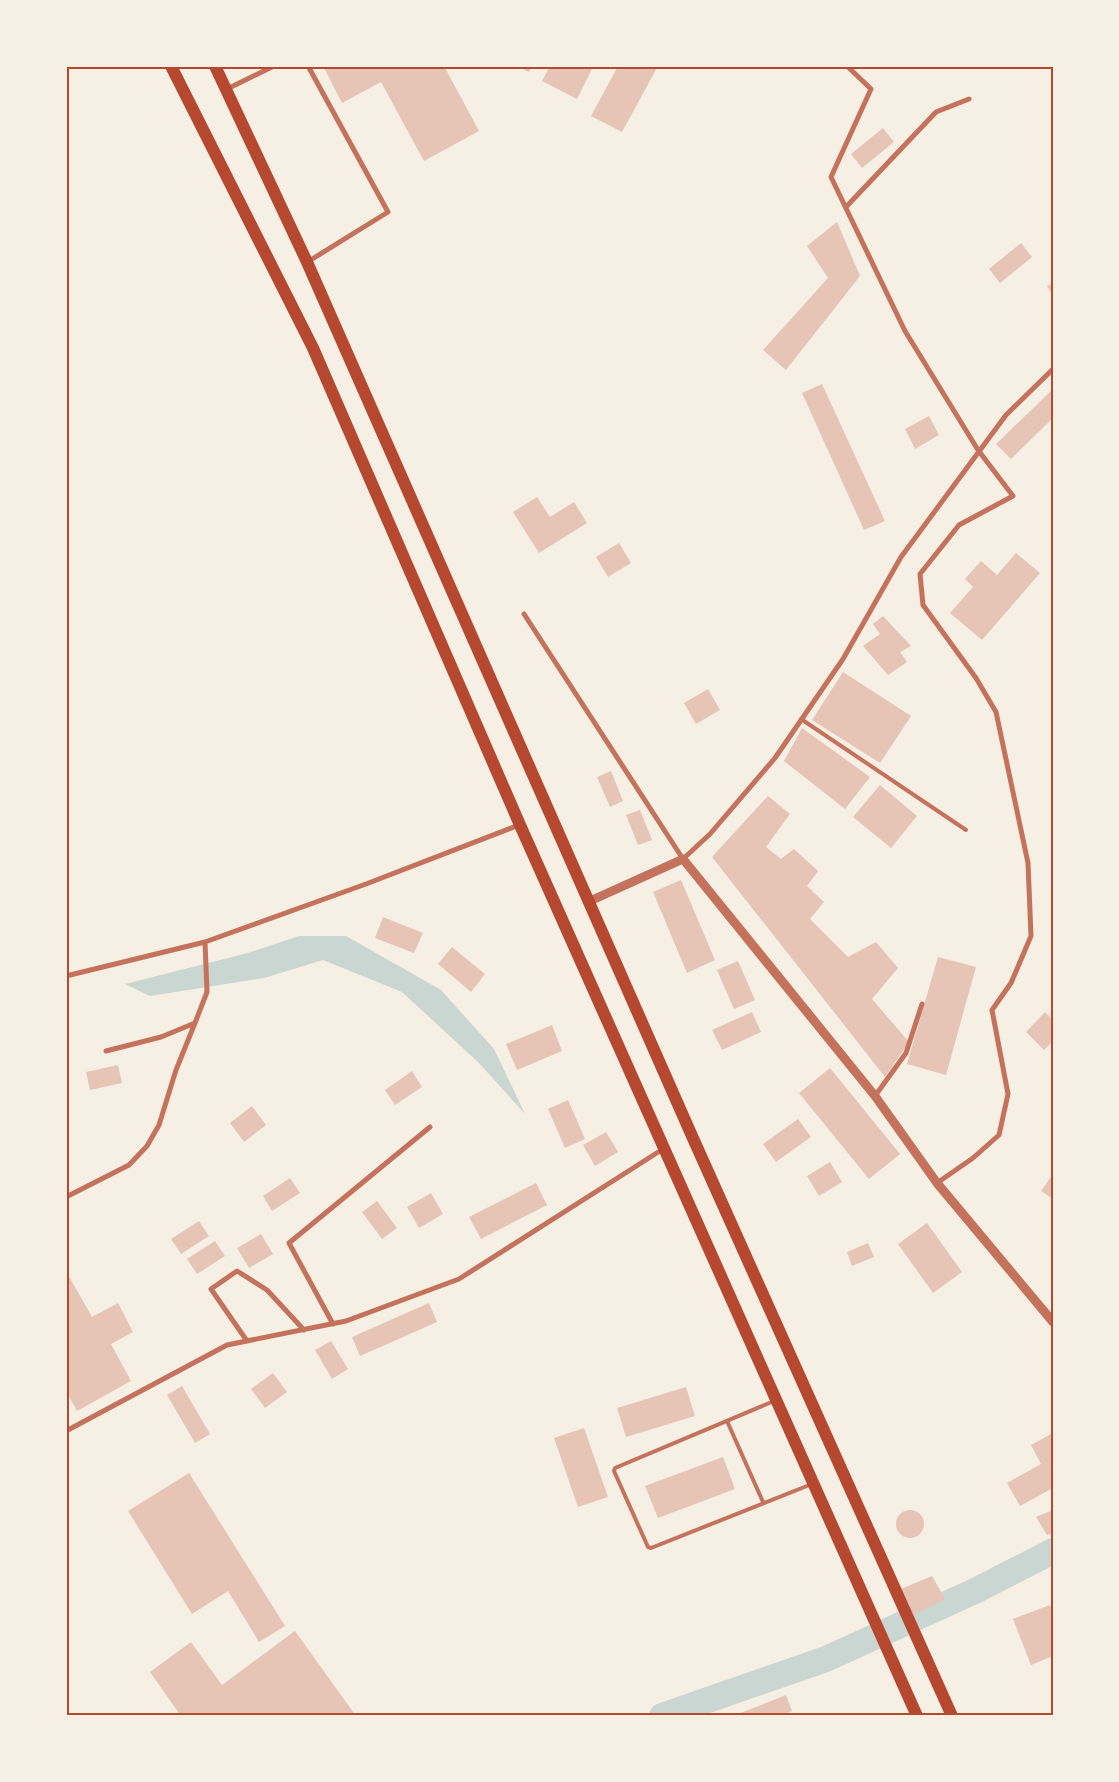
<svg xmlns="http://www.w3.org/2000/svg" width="1119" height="1782" font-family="Barlow,sans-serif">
<rect width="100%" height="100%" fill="#f6efe4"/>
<path fill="#c9d6d2" d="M299 936H346L441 990 494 1049 525 1114 479 1063 402 992 323 960 264 978 150 996 125 984 248 953Z"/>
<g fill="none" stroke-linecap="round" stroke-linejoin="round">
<path stroke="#c9d6d2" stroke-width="26" d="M662 1716 826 1659 977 1590 1053 1551"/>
</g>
<path fill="#e6c5b7" d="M323 66H444L479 131 424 161 381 82 342 103Z
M518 66H532L529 72Z
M550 66H587L592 69 577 99 542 81Z
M618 66H658L622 132 591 116Z
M883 128 894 142 862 168 851 154Z
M837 222 860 276 786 370 763 350 828 278 807 246Z
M1021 243 1032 257 1000 283 989 269Z
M1053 283V296L1047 286Z
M822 384 885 521 864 530 802 393Z
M1053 389V418L1011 459 996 444Z
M929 416 939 435 915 449 905 429Z
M537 497 550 517 574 502 587 523 539 553 513 512Z
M619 543 631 563 608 577 596 557Z
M1016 553 1040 573 982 640 950 613 973 587 965 579 981 561 997 575Z
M883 616 911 646 900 652 907 662 888 675 863 646 880 634 873 624Z
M843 672 911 716 880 763 812 720Z
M708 689 720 710 696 724 684 703Z
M802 728 870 777 845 809 784 761Z
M611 771 623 801 610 807 597 777Z
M880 785 917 816 891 848 853 817Z
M768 796 790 814 766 847 781 859 794 849 818 871 807 886 824 902 810 919 848 957 876 942 898 968 872 999 909 1042 885 1077 712 857Z
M640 810 652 840 638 845 626 815Z
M681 880 715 960 687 973 653 892Z
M383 917 423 933 414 953 375 938Z
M452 947 485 974 471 992 438 964Z
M938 957 976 967 946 1075 907 1064Z
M738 961 755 1000 734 1009 717 970Z
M752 1012 761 1032 722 1050 712 1030Z
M1045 1012 1053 1020V1041L1044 1050 1026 1032Z
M552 1025 562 1051 517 1070 506 1044Z
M118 1065 122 1083 90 1090 86 1072Z
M830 1068 900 1154 869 1179 799 1093Z
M412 1071 422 1087 395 1105 385 1090Z
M568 1100 585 1139 565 1148 548 1109Z
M252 1106 266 1125 244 1142 230 1123Z
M798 1119 811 1137 776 1162 763 1144Z
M606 1132 618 1152 595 1166 583 1145Z
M830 1162 842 1182 819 1196 807 1176Z
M1053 1174V1199L1041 1191Z
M290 1178 300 1193 272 1211 263 1196Z
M536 1183 547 1205 481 1239 469 1217Z
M431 1193 443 1214 419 1228 407 1207Z
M377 1201 397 1228 382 1239 362 1212Z
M199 1221 209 1236 181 1254 171 1239Z
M927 1223 962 1272 933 1293 898 1244Z
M261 1234 273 1254 249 1268 237 1248Z
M215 1241 225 1256 197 1274 187 1259Z
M868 1243 874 1257 852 1266 847 1252Z
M66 1271 92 1317 118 1303 133 1332 111 1344 131 1381 77 1411 66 1391Z
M429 1303 437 1322 360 1356 352 1337Z
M331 1341 348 1369 332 1379 315 1350Z
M273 1373 287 1392 265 1408 251 1389Z
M182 1386 210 1434 195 1443 167 1395Z
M686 1387 695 1416 626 1437 617 1408Z
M584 1428 608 1497 578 1507 554 1438Z
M1051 1434 1053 1438V1488L1020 1506 1007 1483 1041 1464 1031 1445Z
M723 1457 735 1489 658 1518 645 1486Z
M189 1473 285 1626 259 1642 228 1591 192 1614 128 1511Z
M896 1524a14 14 0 1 1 28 0a14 14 0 1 1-28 0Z
M1053 1510V1533L1047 1535 1036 1517Z
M932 1576 945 1599 914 1615 901 1589Z
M1050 1605 1053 1611V1656L1031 1665 1013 1619Z
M295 1631 356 1716H181L150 1672 191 1642 222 1685Z
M786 1695 792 1711 781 1716H733Z"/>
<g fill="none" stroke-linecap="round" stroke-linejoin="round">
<path stroke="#c5725c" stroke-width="4" d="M801 719 966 830
M774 1401 615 1468 614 1471 648 1547 651 1548 812 1484
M727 1421 763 1502"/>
<path stroke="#c5725c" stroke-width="5" d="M308 66 388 212 309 261
M847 66 871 89 831 177 905 331 978 450 1013 496 959 525 920 574 923 605 976 678 996 712 1028 863 1031 936 1011 983 992 1010 1008 1094 999 1135 973 1158 937 1183
M227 89 274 66
M846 207 936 112 969 99
M524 614 683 859 710 834 775 758 843 659 901 557 1006 415 1053 369
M66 976 205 942 366 884 519 825
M106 1051 161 1037 195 1023 207 992 205 942
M875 1096 906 1053 922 1004
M66 1197 129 1165 147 1146 159 1125 176 1070 195 1023
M333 1324 289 1243 430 1127
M247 1341 211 1289 237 1271 267 1290 304 1330
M66 1431 227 1345 346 1321 459 1279 663 1149"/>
<path stroke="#c5725c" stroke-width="9" d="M590 901 683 859 875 1096 937 1183 1053 1322"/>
<path stroke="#b5482f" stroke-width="12" d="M171 66 313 348 520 825 917 1716
M215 66 307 262 692 1136 952 1716"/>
</g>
<rect width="1119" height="1782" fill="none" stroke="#f6efe4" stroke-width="135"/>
<rect x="68" y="68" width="984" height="1646" fill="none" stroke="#b5482f" stroke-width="2"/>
</svg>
